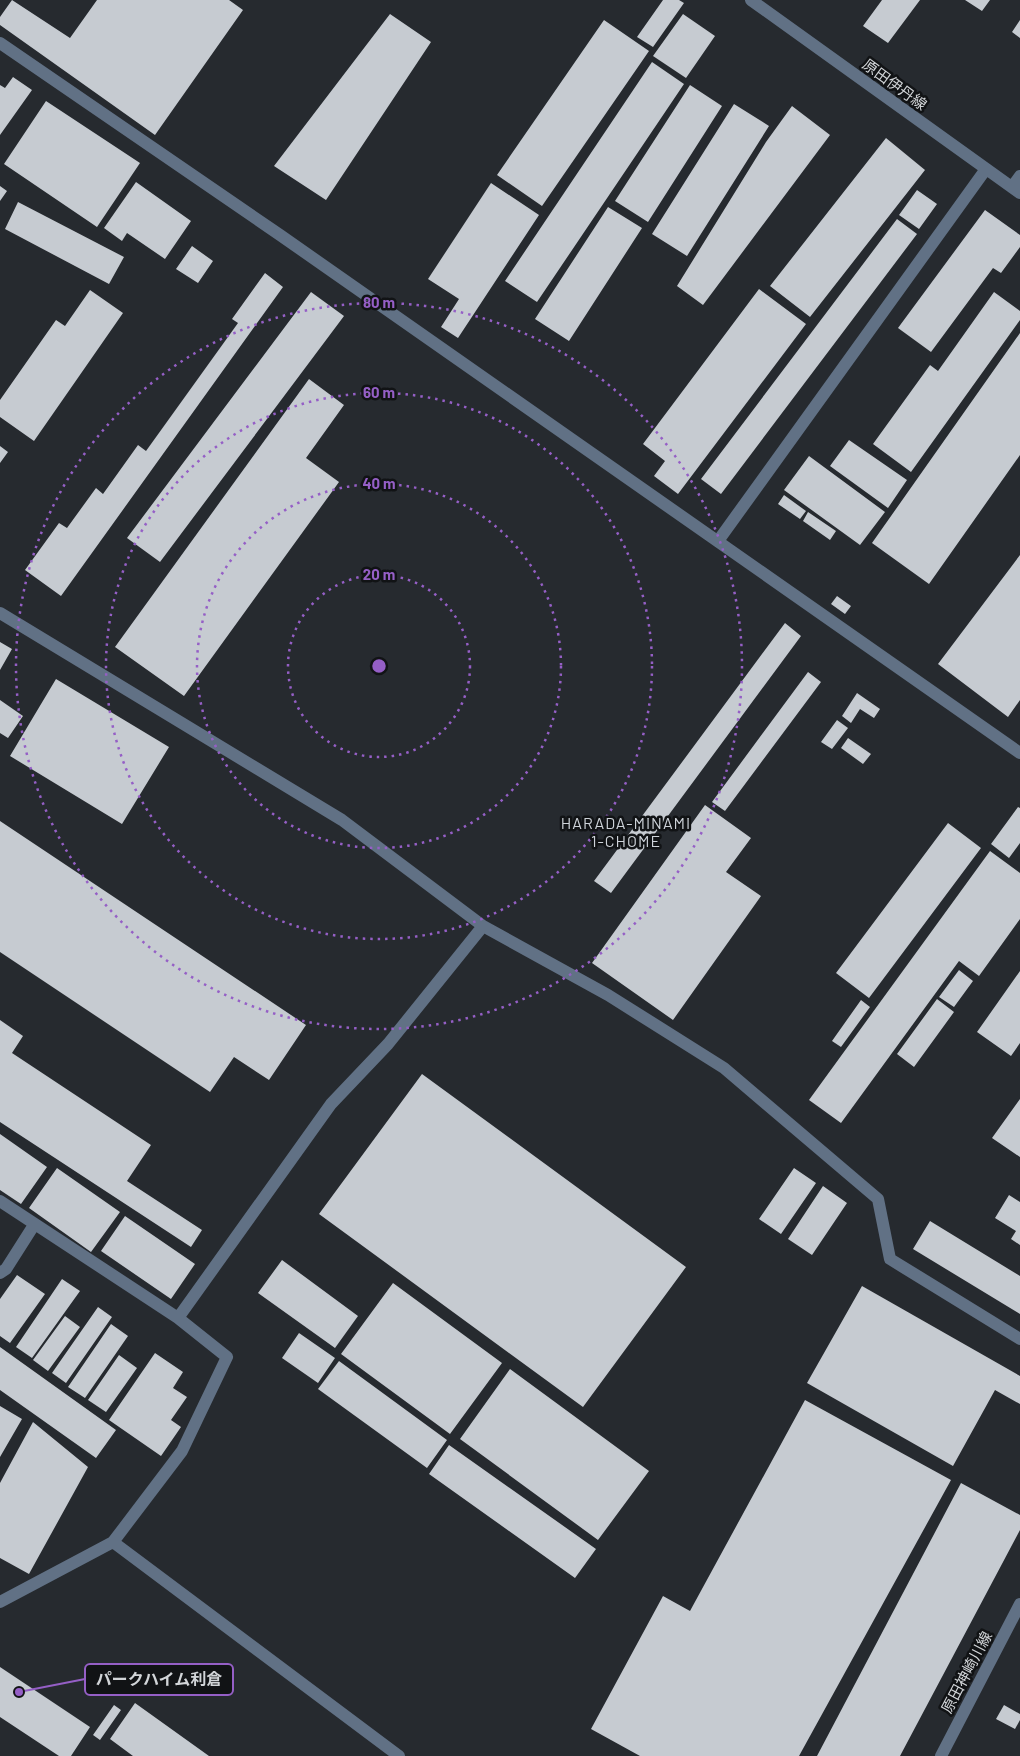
<svg xmlns="http://www.w3.org/2000/svg" width="1020" height="1756" font-family="Barlow,'Noto Sans JP',sans-serif">
<rect width="100%" height="100%" fill="#262a2f"/>
<path fill="#c6cbd1" d="M12 0 70 38 97 0H229L243 10 155 135 0 25V17Z
M663 0H679L684 3 653 47 637 37Z
M882 0H920L888 43 863 26Z
M965 0H990L982 11Z
M390 14 431 42 326 200 274 166Z
M683 14 715 36 686 78 653 56Z
M604 20 649 51 542 206 497 175Z
M1020 20V38L1012 32Z
M652 62 684 84 537 302 505 281Z
M13 77 32 90 0 135V85L5 88Z
M690 85 722 106 648 222 615 201Z
M46 101 140 163 97 227 4 164Z
M734 104 769 126 687 256 652 234Z
M792 106 830 135 703 305 677 286 766 142Z
M886 138 925 170 810 317 770 286Z
M136 182 191 221 165 259 127 233 122 241 104 228Z
M491 183 539 215 458 338 441 327 459 299 428 279Z
M0 186 7 191 0 201Z
M917 190 937 204 919 229 899 215Z
M18 202 124 257 109 284 5 229Z
M608 207 642 228 569 341 535 319Z
M985 210 1020 235V247L1001 273 993 268 931 352 898 328Z
M897 219 917 234 721 494 701 479Z
M192 246 213 261 198 283 176 269Z
M265 273 283 287 61 596 25 570 59 523 67 528 96 488 103 494 138 445 146 451 238 323 232 319Z
M759 289 806 324 678 494 654 476 665 461 643 444Z
M90 290 123 313 34 441 0 417V400L56 320 65 326Z
M311 292 344 316 160 562 127 538Z
M994 292 1020 311V320L911 472 873 444 930 365 938 371Z
M1020 333V455L929 584 872 543Z
M309 379 344 405 306 458 339 482 184 696 115 647Z
M849 440 907 480 888 508 830 466Z
M0 446 8 452 0 463Z
M809 456 885 512 860 545 784 490Z
M784 495 806 511 800 519 778 504Z
M808 512 836 531 830 540 803 521Z
M1020 555V700L1008 717 938 664Z
M837 596 851 606 845 614 831 604Z
M785 623 801 636 611 893 594 881Z
M0 642 12 649 0 670Z
M808 672 821 682 725 811 712 802Z
M56 679 169 747 122 824 10 756Z
M857 693 880 709 874 718 860 709 851 723 842 716Z
M0 700 23 716 8 738 0 733Z
M837 720 848 728 832 749 821 742Z
M848 738 871 754 863 764 841 748Z
M705 805 751 838 726 872 761 896 673 1020 592 963Z
M1018 807 1020 808V843L1009 858 991 844Z
M0 821 306 1025 269 1080 234 1057 210 1092 0 952Z
M948 823 981 848 869 998 836 973Z
M990 851 1020 873V919L979 976 959 961 841 1123 809 1100Z
M959 970 973 981 954 1007 939 997Z
M1020 971V1043L1011 1056 977 1032Z
M937 999 954 1012 914 1067 897 1054Z
M861 1000 870 1007 841 1047 832 1041Z
M0 1020 23 1036 12 1053 151 1145 127 1181 202 1230 191 1247 0 1122Z
M422 1074 686 1267 583 1407 319 1214Z
M1020 1099V1157L992 1138Z
M0 1134 47 1167 21 1204 0 1190Z
M57 1168 120 1212 91 1252 29 1208Z
M794 1168 816 1183 781 1234 759 1219Z
M823 1186 847 1203 812 1255 788 1239Z
M1009 1195 1020 1202V1245L1011 1239 1016 1231 995 1218Z
M125 1216 195 1264 171 1299 101 1251Z
M930 1221 1020 1276V1314L913 1249Z
M282 1260 358 1316 335 1348 258 1293Z
M17 1275 45 1294 10 1343 0 1336V1299Z
M62 1279 80 1291 32 1358 16 1347Z
M393 1283 502 1363 450 1434 341 1354Z
M862 1286 1020 1376V1404L995 1390 953 1466 807 1383Z
M98 1307 112 1317 66 1383 52 1373Z
M65 1316 80 1327 48 1371 33 1360Z
M111 1324 128 1336 85 1398 68 1387Z
M299 1333 335 1358 318 1383 282 1358Z
M0 1347 116 1430 96 1458 0 1390Z
M155 1353 183 1372 173 1388 187 1397 171 1420 181 1427 161 1456 109 1420Z
M119 1355 137 1368 106 1412 88 1400Z
M339 1361 447 1440 427 1468 318 1389Z
M510 1369 649 1471 598 1540 460 1439Z
M805 1400 951 1480 799 1756H640L591 1729 663 1596 690 1611Z
M0 1406 22 1419 0 1457Z
M33 1422 88 1467 29 1574 0 1558V1483Z
M449 1445 596 1549 575 1578 429 1474Z
M961 1483 1020 1515V1530L900 1756H817Z
M0 1667 90 1727 71 1756H59L0 1717Z
M135 1703 209 1756H133L110 1739Z
M114 1705 121 1710 100 1740 93 1735Z
M1004 1705 1020 1714V1720L1015 1729 996 1719Z"/>
<g fill="none" stroke-linecap="round" stroke-linejoin="round">
<path stroke="#617185" stroke-width="12" d="M751 0 1020 193
M0 43 280 235 1020 753
M1012 187 1020 176
M718 541 986 169
M0 613 342 820 483 926 608 995 724 1068 878 1199 890 1259 1020 1339
M0 1201 178 1318 227 1357 182 1451 113 1542 0 1602
M0 1273 6 1269 34 1225
M178 1318 331 1104 388 1044 483 926
M113 1542 399 1756
M941 1756 1020 1604"/>
</g>
<g fill="none" stroke="#955fc6" stroke-width="2.5" stroke-dasharray="2.5 5">
<circle cx="379" cy="666" r="91"/>
<circle cx="379" cy="666" r="182"/>
<circle cx="379" cy="666" r="273"/>
<circle cx="379" cy="666" r="363"/>
</g>
<g text-anchor="middle" dominant-baseline="central" stroke-width="5" stroke-linejoin="round" paint-order="stroke">
<g font-size="15" fill="#d2d5d8" stroke="#111315">
<text transform="translate(895 84) rotate(36)">原田伊丹線</text>
<text transform="translate(966 1672) rotate(-62)">原田神崎川線</text>
</g>
<g font-size="16" letter-spacing="1" fill="#ced3d9" stroke="#111315">
<text x="626" y="822">HARADA-MINAMI<tspan x="626" dy="18">1-CHOME</tspan></text>
</g>
</g>
<circle cx="379" cy="666" r="8" fill="#955fc6" stroke="#111315" stroke-width="2.5"/>
<g font-size="15" text-anchor="middle" font-weight="bold" fill="#955fc6" stroke="#111315" stroke-width="5" stroke-linejoin="round" paint-order="stroke">
<text x="379" y="308">80 m</text>
<text x="379" y="398">60 m</text>
<text x="379" y="489">40 m</text>
<text x="379" y="580">20 m</text>
</g>
<path fill="none" stroke="#955fc6" stroke-width="2" d="M19 1692L85 1679"/>
<circle fill="#955fc6" stroke="#111315" stroke-width="2" cx="19" cy="1692" r="5"/>
<rect fill="#111315" stroke="#955fc6" stroke-width="2" x="85" y="1664" width="148" height="31" rx="5"/>
<g font-size="16" text-anchor="middle" font-weight="bold" fill="#d2d5d8">
<text x="159" y="1685">パークハイム利倉</text>
</g>
</svg>
